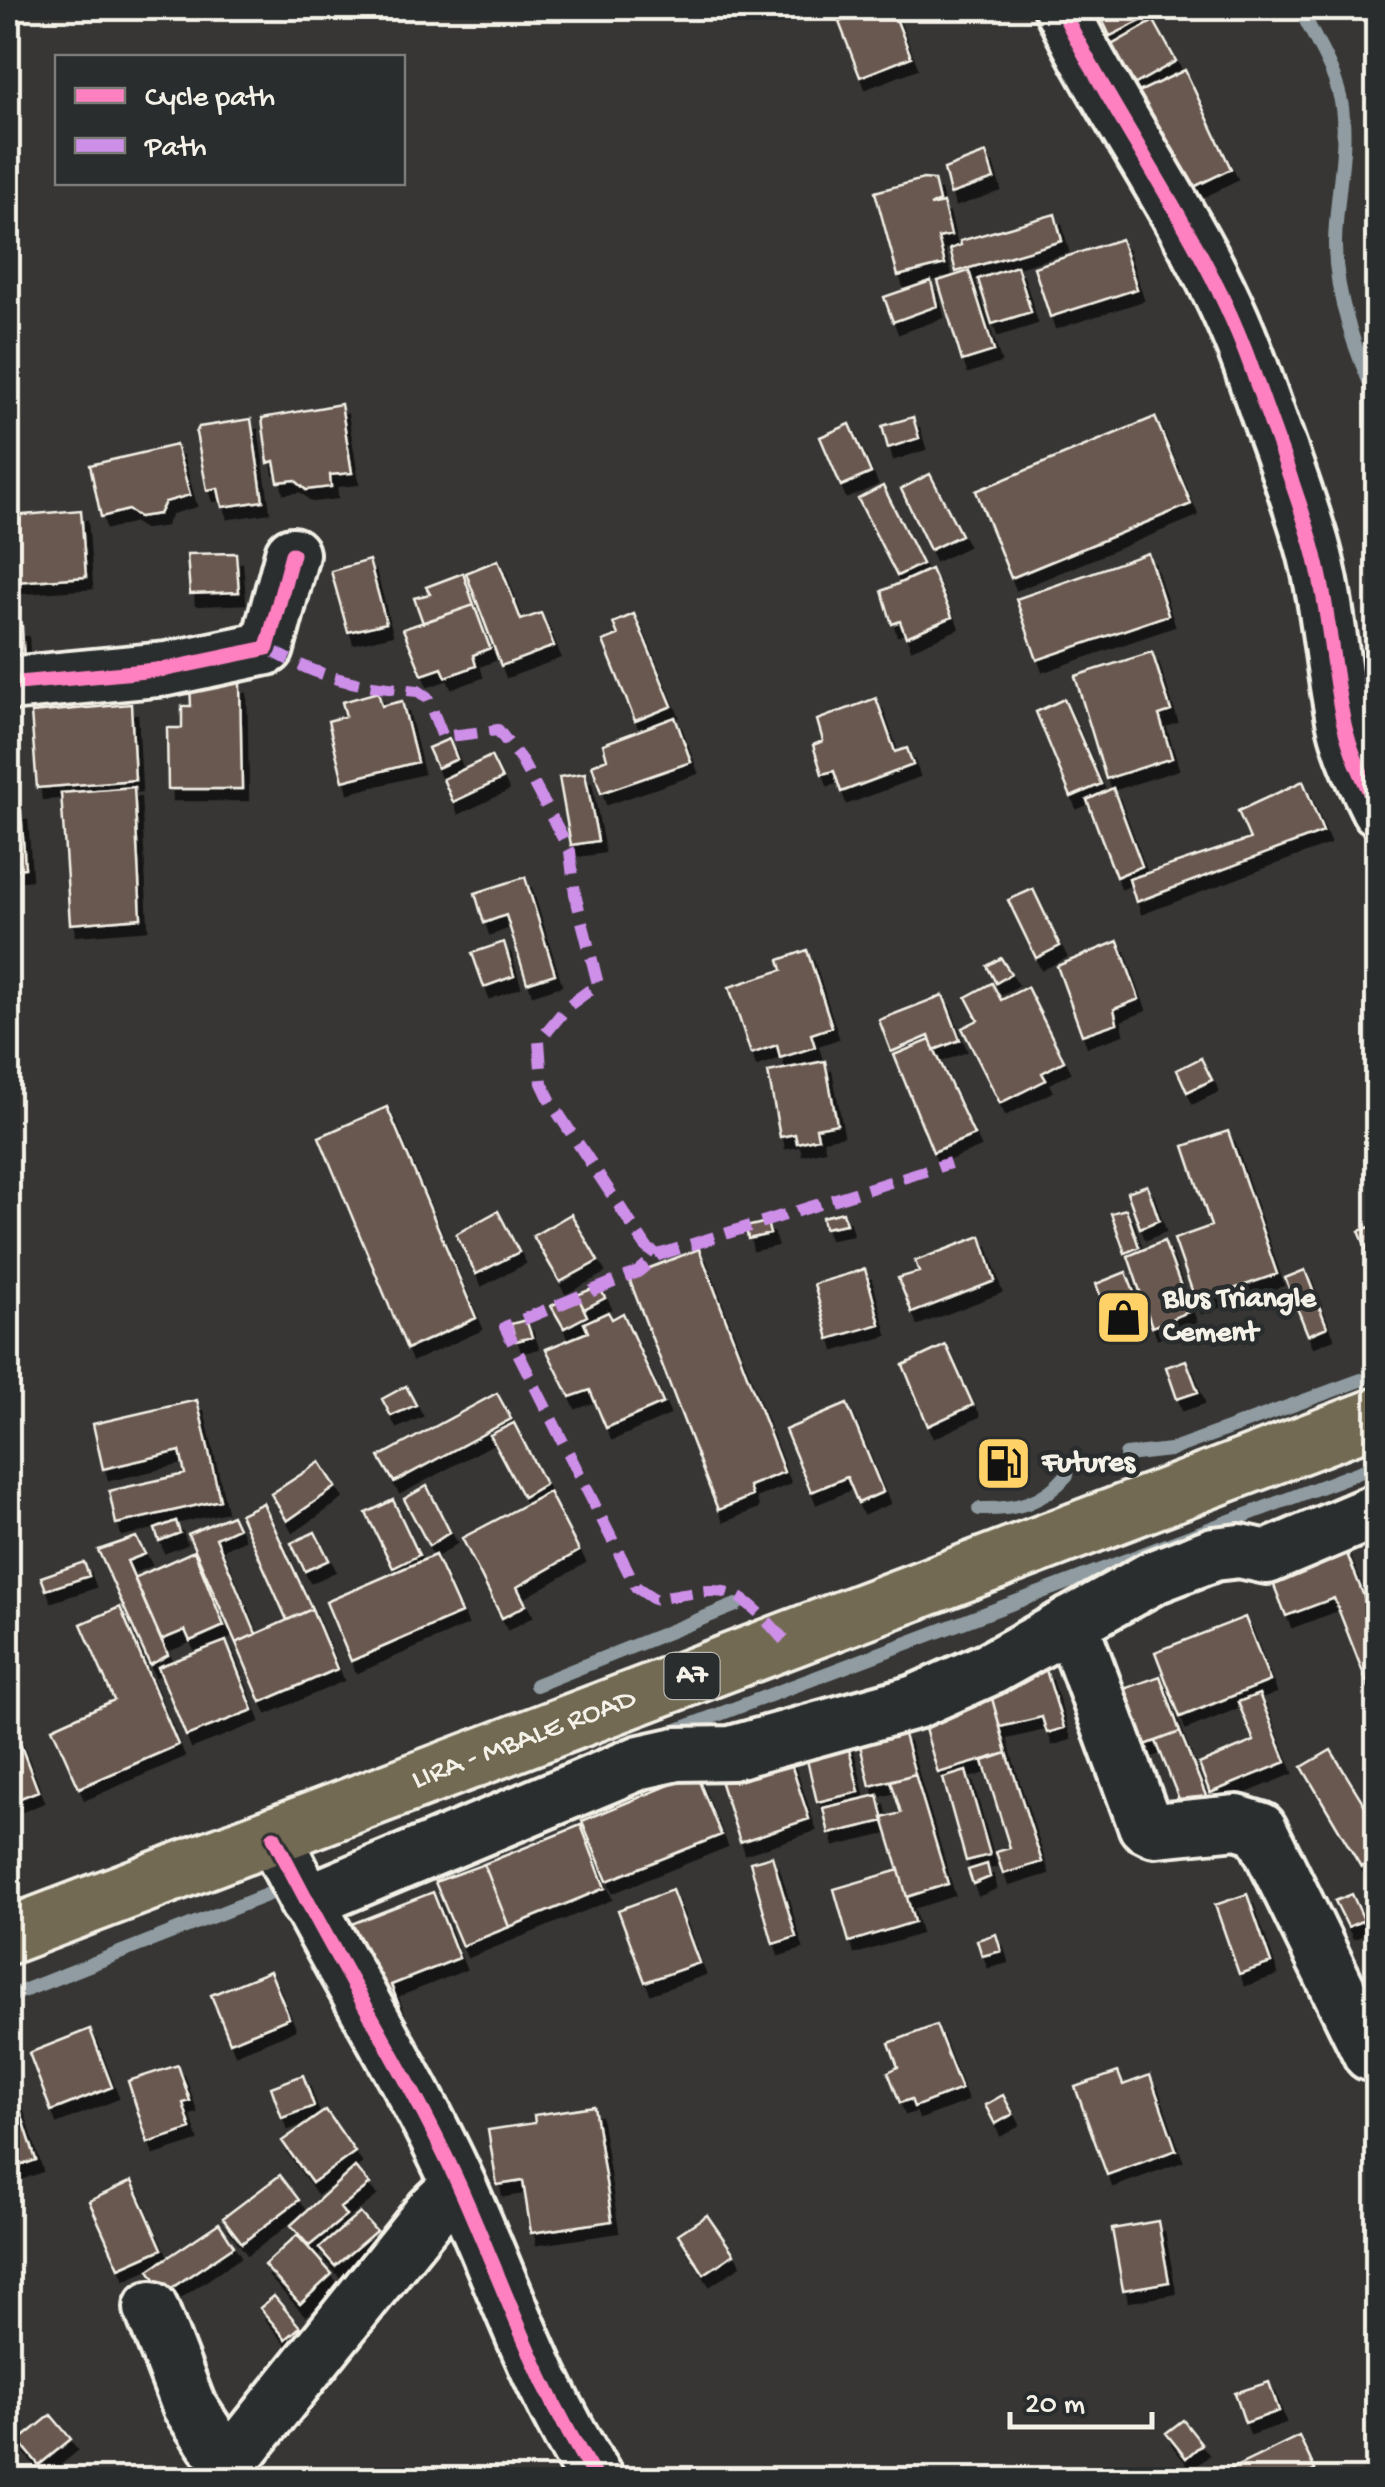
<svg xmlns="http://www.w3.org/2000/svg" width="1385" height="2487" font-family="'Gochi Hand',sans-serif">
<defs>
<filter id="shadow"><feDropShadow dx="6" dy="11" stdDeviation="0" flood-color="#0009"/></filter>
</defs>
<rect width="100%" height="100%" fill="#373635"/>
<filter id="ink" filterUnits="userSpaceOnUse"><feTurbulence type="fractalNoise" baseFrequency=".01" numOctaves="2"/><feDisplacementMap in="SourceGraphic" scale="20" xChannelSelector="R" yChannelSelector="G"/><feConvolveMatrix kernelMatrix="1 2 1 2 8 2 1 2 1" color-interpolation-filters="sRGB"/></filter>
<g filter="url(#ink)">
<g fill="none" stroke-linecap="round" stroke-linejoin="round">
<path stroke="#909ca1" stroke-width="14" d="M1300 8C1314 39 1337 72 1342 107 1348 152 1335 200 1335 246 1336 299 1356 353 1378 401
M1126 1455 1170 1450 1361 1380
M979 1509C1016 1510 1043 1503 1067 1475
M536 1685 736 1605
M667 1734 1378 1465
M8 1997 269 1894"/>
</g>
<path fill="#695850" stroke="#f4f1e8" stroke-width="2.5" filter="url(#shadow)" d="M876 8H892L911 57 860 77 839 22Z
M1105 8H1147L1151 16 1110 36 1098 11Z
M1154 21 1176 61 1116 95 1094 55Z
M1185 70 1231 169 1173 197 1126 98Z
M986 153 994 179 950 194 944 169Z
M923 179 934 180 939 201 930 206 943 203 951 235 938 238 945 264 898 276 875 192Z
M1055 214 1062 241 956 272 950 249 961 245 960 241Z
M1121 239 1137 289 1050 317 1034 267Z
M1017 266 1031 312 992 324 978 279Z
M969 271 994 351 962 361 938 281Z
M931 281 937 306 893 322 884 297Z
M341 404 352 473 330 475 331 487 306 490 295 480 278 482 274 461 268 463 262 418Z
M913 417 919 438 888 448 882 426Z
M1155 417 1191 504 1011 578 976 491Z
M251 419 263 501 222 507 218 488 207 490 196 433 199 427Z
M850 424 871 473 841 486 820 437Z
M176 445 190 495 165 502 159 514 139 517 128 510 101 517 90 465Z
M930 474 961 535 930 550 901 489Z
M883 486 922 564 897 576 858 499Z
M81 510 86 577 15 582 12 516Z
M8 516H12L15 582H8Z
M236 553 239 592 190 594 187 554Z
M1148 553 1168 615 1037 660 1016 599Z
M369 560 386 623 348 632 331 571Z
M498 560 521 620 541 613 554 646 501 666 466 573Z
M931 569 952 617 906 637 900 621 892 624 882 591Z
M463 573 474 605 423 623 414 598 430 594 426 587Z
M474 605 490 648 473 655 476 666 446 677 442 668 422 675 403 629Z
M634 614 672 706 635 721 603 641 618 635 613 623Z
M22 626 24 664 8 665V627Z
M1152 652 1171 711 1159 715 1172 758 1106 779 1075 676Z
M190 683H240L242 789H168L167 728H182V706H191Z
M378 692 382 706 402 701 417 762 343 781 328 721 346 716 342 702Z
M876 698 895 752 907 748 913 765 841 792 834 771 822 774 813 745 823 741 817 720Z
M1064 699 1101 784 1071 797 1036 712Z
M131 704 135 780 37 788 31 713Z
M675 717 691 762 601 793 592 765 607 759 603 744Z
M449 739 457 759 437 768 428 748Z
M491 756 502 779 453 802 443 779Z
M8 773 12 811 21 810 25 868 8 870Z
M585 773 598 841 571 845 559 777Z
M1303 781 1323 832 1136 902 1129 879 1250 839 1238 811Z
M134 787 141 918 70 924 61 793Z
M1113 788 1142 866 1116 877 1087 800Z
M525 877 555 974 527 983 506 915 484 923 475 893Z
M1033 889 1060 946 1036 958 1008 900Z
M1118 941 1139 999 1114 1009 1117 1023 1082 1035 1057 966Z
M504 942 514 976 484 987 472 953Z
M807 950 832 1027 811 1034 815 1047 780 1058 777 1045 751 1054 729 987 782 970 779 960Z
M1001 958 1011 974 996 983 987 966Z
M992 983 1001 1000 1027 987 1064 1061 1042 1073 1046 1080 1000 1103 962 1028 978 1020 966 997Z
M943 995 960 1040 934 1050 929 1036 891 1052 879 1020Z
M930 1040 974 1135 933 1152 894 1055Z
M1201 1058 1212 1080 1187 1092 1177 1070Z
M825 1061 837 1124 816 1128 818 1138 797 1143 795 1134 780 1137 768 1072Z
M387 1107 476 1318 407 1349 319 1137Z
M1228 1131 1277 1274 1196 1302 1174 1239 1211 1226 1184 1146Z
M1147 1185 1159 1220 1140 1228 1127 1192Z
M1126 1209 1139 1247 1125 1253 1111 1213Z
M498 1211 519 1252 476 1274 456 1234Z
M843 1212 846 1224 824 1228 822 1217Z
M571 1214 598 1261 560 1282 533 1236Z
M767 1222 770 1234 748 1239 746 1227Z
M1378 1224V1276L1359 1231Z
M981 1236 995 1281 912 1313 898 1278 919 1272 915 1261Z
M1164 1241 1190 1311 1152 1327 1128 1256Z
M699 1249 784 1472 749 1486 752 1496 718 1510 628 1276Z
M865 1269 880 1324 829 1339 814 1284Z
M1305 1270 1327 1327 1308 1335 1285 1278Z
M1126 1272 1143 1315 1112 1327 1096 1284Z
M599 1286 605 1298 584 1309 577 1295Z
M576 1293 587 1316 564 1328 551 1306Z
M608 1312 612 1319 623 1313 663 1403 606 1428 590 1390 570 1397 546 1349 588 1332 584 1323Z
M526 1320 532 1337 516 1341 511 1324Z
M946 1345 973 1405 928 1426 903 1365Z
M1186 1360 1198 1392 1177 1399 1166 1367Z
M406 1386 416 1405 391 1416 382 1399Z
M497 1393 511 1419 394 1482 379 1457Z
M197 1400 220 1500 116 1524 109 1491 185 1474 180 1451 103 1469 93 1424Z
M847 1404 883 1492 858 1503 847 1477 811 1492 785 1430Z
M514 1423 545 1484 523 1497 490 1435Z
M320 1462 336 1487 287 1521 271 1494Z
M427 1486 450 1532 429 1546 404 1499Z
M549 1492 579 1551 517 1587 526 1605 502 1618 462 1538Z
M393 1500 419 1555 393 1568 366 1513Z
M263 1503 312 1609 287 1620 240 1514Z
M232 1515 238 1528 216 1538 256 1634 236 1643 188 1534Z
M176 1521 180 1533 159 1541 155 1529Z
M1338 1531 1378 1632V1690L1371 1693 1334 1598 1286 1616 1264 1560Z
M315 1532 329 1560 305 1571 291 1543Z
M136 1537 145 1554 127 1561 168 1655 150 1665 98 1550Z
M194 1551 224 1626 190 1641 185 1630 161 1640 134 1578Z
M435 1555 461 1613 351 1661 326 1602Z
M84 1562 89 1576 46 1590 41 1577Z
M120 1607 178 1745 79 1788 52 1728 114 1700 81 1624Z
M312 1609 337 1669 261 1702 236 1643Z
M1245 1617 1270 1681 1180 1717 1155 1652Z
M226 1641 253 1710 186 1736 158 1667Z
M1046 1670 1064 1728 1047 1733 1042 1717 1000 1727 988 1684Z
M1160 1676 1180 1732 1121 1754 1099 1698Z
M988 1684 1007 1753 938 1773 918 1705Z
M1259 1694 1286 1762 1210 1793 1199 1764 1254 1741 1238 1702Z
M13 1725 38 1791 8 1803V1727Z
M856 1729 903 1731 915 1774 870 1786Z
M845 1732 859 1792 817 1802 803 1743Z
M1180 1732 1215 1818 1141 1815 1179 1799 1156 1741Z
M1331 1750 1378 1827V1857L1361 1867 1302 1767Z
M1007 1753 1042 1862 1003 1874 996 1852 1010 1848 983 1761Z
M788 1755 809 1819 740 1842 719 1777Z
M966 1771 990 1855 966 1861 943 1778Z
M696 1774 721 1835 607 1881 582 1821Z
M915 1774 948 1884 907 1897 883 1818 901 1813 891 1781Z
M878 1795 884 1821 829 1834 823 1808Z
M581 1825 605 1888 509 1927 484 1864Z
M772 1856 796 1937 773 1944 750 1862Z
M484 1864 509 1927 462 1946 435 1882Z
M987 1864 990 1877 973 1884 968 1870Z
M899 1870 914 1922 849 1942 834 1889Z
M672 1890 699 1963 645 1982 618 1910Z
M433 1892 459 1958 391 1985 407 2027 371 2041 336 1930Z
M1247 1894 1271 1963 1239 1974 1215 1905Z
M1352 1894 1364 1920 1348 1927 1335 1901Z
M996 1934 1001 1951 982 1956 977 1940Z
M270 1971 289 2018 230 2042 211 1995Z
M936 2025 961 2089 914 2107 911 2099 900 2103 888 2072 898 2067 889 2043Z
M90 2029 112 2087 51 2111 29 2053Z
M178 2065 190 2101 183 2103 191 2129 148 2143 128 2081Z
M1118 2072 1123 2085 1150 2075 1176 2150 1107 2175 1075 2087Z
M8 2073 36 2160 8 2170Z
M303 2075 314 2106 282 2118 271 2087Z
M1003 2095 1013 2114 995 2124 985 2105Z
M594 2106 612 2221 531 2233 523 2181 497 2185 488 2130 535 2123 534 2115Z
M326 2110 355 2152 312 2183 282 2141Z
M355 2167 370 2184 340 2208 346 2216 309 2246 291 2225Z
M280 2175 299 2200 242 2243 223 2218Z
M132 2181 162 2249 119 2268 89 2201Z
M360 2213 376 2231 335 2266 319 2248Z
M707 2215 734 2254 704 2274 678 2234Z
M1158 2221 1169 2282 1123 2290 1112 2229Z
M219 2223 234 2246 164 2293 149 2270Z
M297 2235 332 2274 300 2304 264 2265Z
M274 2296 300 2327 286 2339 260 2308Z
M1269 2382 1279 2411 1245 2423 1235 2393Z
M51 2415 71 2439 39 2465 19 2441Z
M1183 2420 1202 2444 1186 2458 1166 2433Z
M1299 2436 1315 2470 1295 2480H1226L1223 2473Z"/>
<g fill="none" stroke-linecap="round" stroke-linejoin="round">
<defs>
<path id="minor" d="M1061 8C1122 134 1210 244 1255 378 1274 433 1296 489 1312 544 1329 604 1331 665 1344 724 1351 754 1365 782 1378 809
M8 684 167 669 267 648 292 554
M1071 1623 1145 1825 1155 1830 1237 1822 1260 1829 1370 2054
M274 1837C332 1955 404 2065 459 2185 504 2285 537 2387 597 2480
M306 1902 641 1762 677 1754 731 1753 915 1702 991 1668 1154 1577 1214 1554 1240 1551 1267 1557 1378 1510
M151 2308 189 2406 214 2444 239 2452 433 2210 459 2185"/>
<g id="major">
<path id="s1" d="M8 1936 1378 1416"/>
</g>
</defs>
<use href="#minor" stroke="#f4f1e8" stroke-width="60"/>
<use href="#major" stroke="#f4f1e8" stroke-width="62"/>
<use href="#minor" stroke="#2a2d2e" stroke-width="52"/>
<use href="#major" stroke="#736b52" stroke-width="55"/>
<path stroke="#ce8fe9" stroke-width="12" stroke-dasharray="25 12" stroke-linecap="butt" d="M267 648C324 680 353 685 418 691L427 697 443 737 498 730 521 760 570 851 575 894 598 984 568 1006 539 1041 542 1083 552 1104 647 1248 658 1255
M784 1640C733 1582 730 1586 654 1599L636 1587 505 1327 638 1272 658 1255 950 1163"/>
<defs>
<path id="cycleway" d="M1061 8C1122 134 1210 244 1255 378 1274 433 1296 489 1312 544 1329 604 1331 665 1344 724 1351 754 1365 782 1378 809
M8 684 167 669 267 648 292 554
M274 1837C332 1955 404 2065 459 2185 504 2285 537 2387 597 2480"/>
</defs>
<use href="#cycleway" stroke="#2a2d2e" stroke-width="21"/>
<use href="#cycleway" stroke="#ff80c0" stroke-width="15"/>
</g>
</g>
<defs>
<symbol id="shop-square" viewBox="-11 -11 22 22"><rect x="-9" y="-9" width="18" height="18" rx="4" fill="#ffd166" stroke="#2a2d2e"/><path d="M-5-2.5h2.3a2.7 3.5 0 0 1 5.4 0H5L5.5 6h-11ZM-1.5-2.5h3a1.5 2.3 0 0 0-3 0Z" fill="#111"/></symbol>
<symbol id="fuel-square" viewBox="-11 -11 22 22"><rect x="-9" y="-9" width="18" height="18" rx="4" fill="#ffd166" stroke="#2a2d2e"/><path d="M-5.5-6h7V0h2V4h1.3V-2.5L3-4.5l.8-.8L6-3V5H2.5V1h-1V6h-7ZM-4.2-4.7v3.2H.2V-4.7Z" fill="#111"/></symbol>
</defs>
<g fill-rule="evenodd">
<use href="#shop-square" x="1092" y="1286" width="63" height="63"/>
<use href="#fuel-square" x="972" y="1432" width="63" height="63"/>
</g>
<g text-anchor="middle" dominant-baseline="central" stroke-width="9" stroke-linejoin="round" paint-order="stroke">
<rect fill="#2a2d2e" stroke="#b7b6b0" stroke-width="2.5" x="664.5" y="1653" width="55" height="46" rx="8"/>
<g font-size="28" font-weight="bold" fill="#f4f1e8">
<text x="692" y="1676">A7</text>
</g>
<g font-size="30" font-weight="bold" fill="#f4f1e8" stroke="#2a2d2e" text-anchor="start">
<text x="1163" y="1300">Blus Triangle<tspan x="1163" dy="34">Cement</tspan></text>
<text x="1042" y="1464">Futures</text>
</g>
<g font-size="30" fill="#f4f1e8" stroke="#2a2d2e">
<text stroke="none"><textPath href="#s1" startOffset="552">LIRA - MBALE ROAD</textPath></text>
</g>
</g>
<rect width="1385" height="2487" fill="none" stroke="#2a2d2e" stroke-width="40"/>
<rect x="20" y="20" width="1345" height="2447" fill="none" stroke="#f4f1e8" stroke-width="4" filter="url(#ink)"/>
<rect x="55" y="55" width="350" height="130" fill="#2a2d2e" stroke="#7b7b78" stroke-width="2.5"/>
<rect x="75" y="88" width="50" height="15" fill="#ff80c0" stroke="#7b7b78" stroke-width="2.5"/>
<text x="145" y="105" font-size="30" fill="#f4f1e8">Cycle path</text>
<rect x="75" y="138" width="50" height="15" fill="#ce8fe9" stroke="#7b7b78" stroke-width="2.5"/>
<text x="145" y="155" font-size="30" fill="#f4f1e8">Path</text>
<path d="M1010 2412v15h142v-15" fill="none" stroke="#f4f1e8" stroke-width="5"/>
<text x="1025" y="2412" font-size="30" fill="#f4f1e8" stroke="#2a2d2e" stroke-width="8" paint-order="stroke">20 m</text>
</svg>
